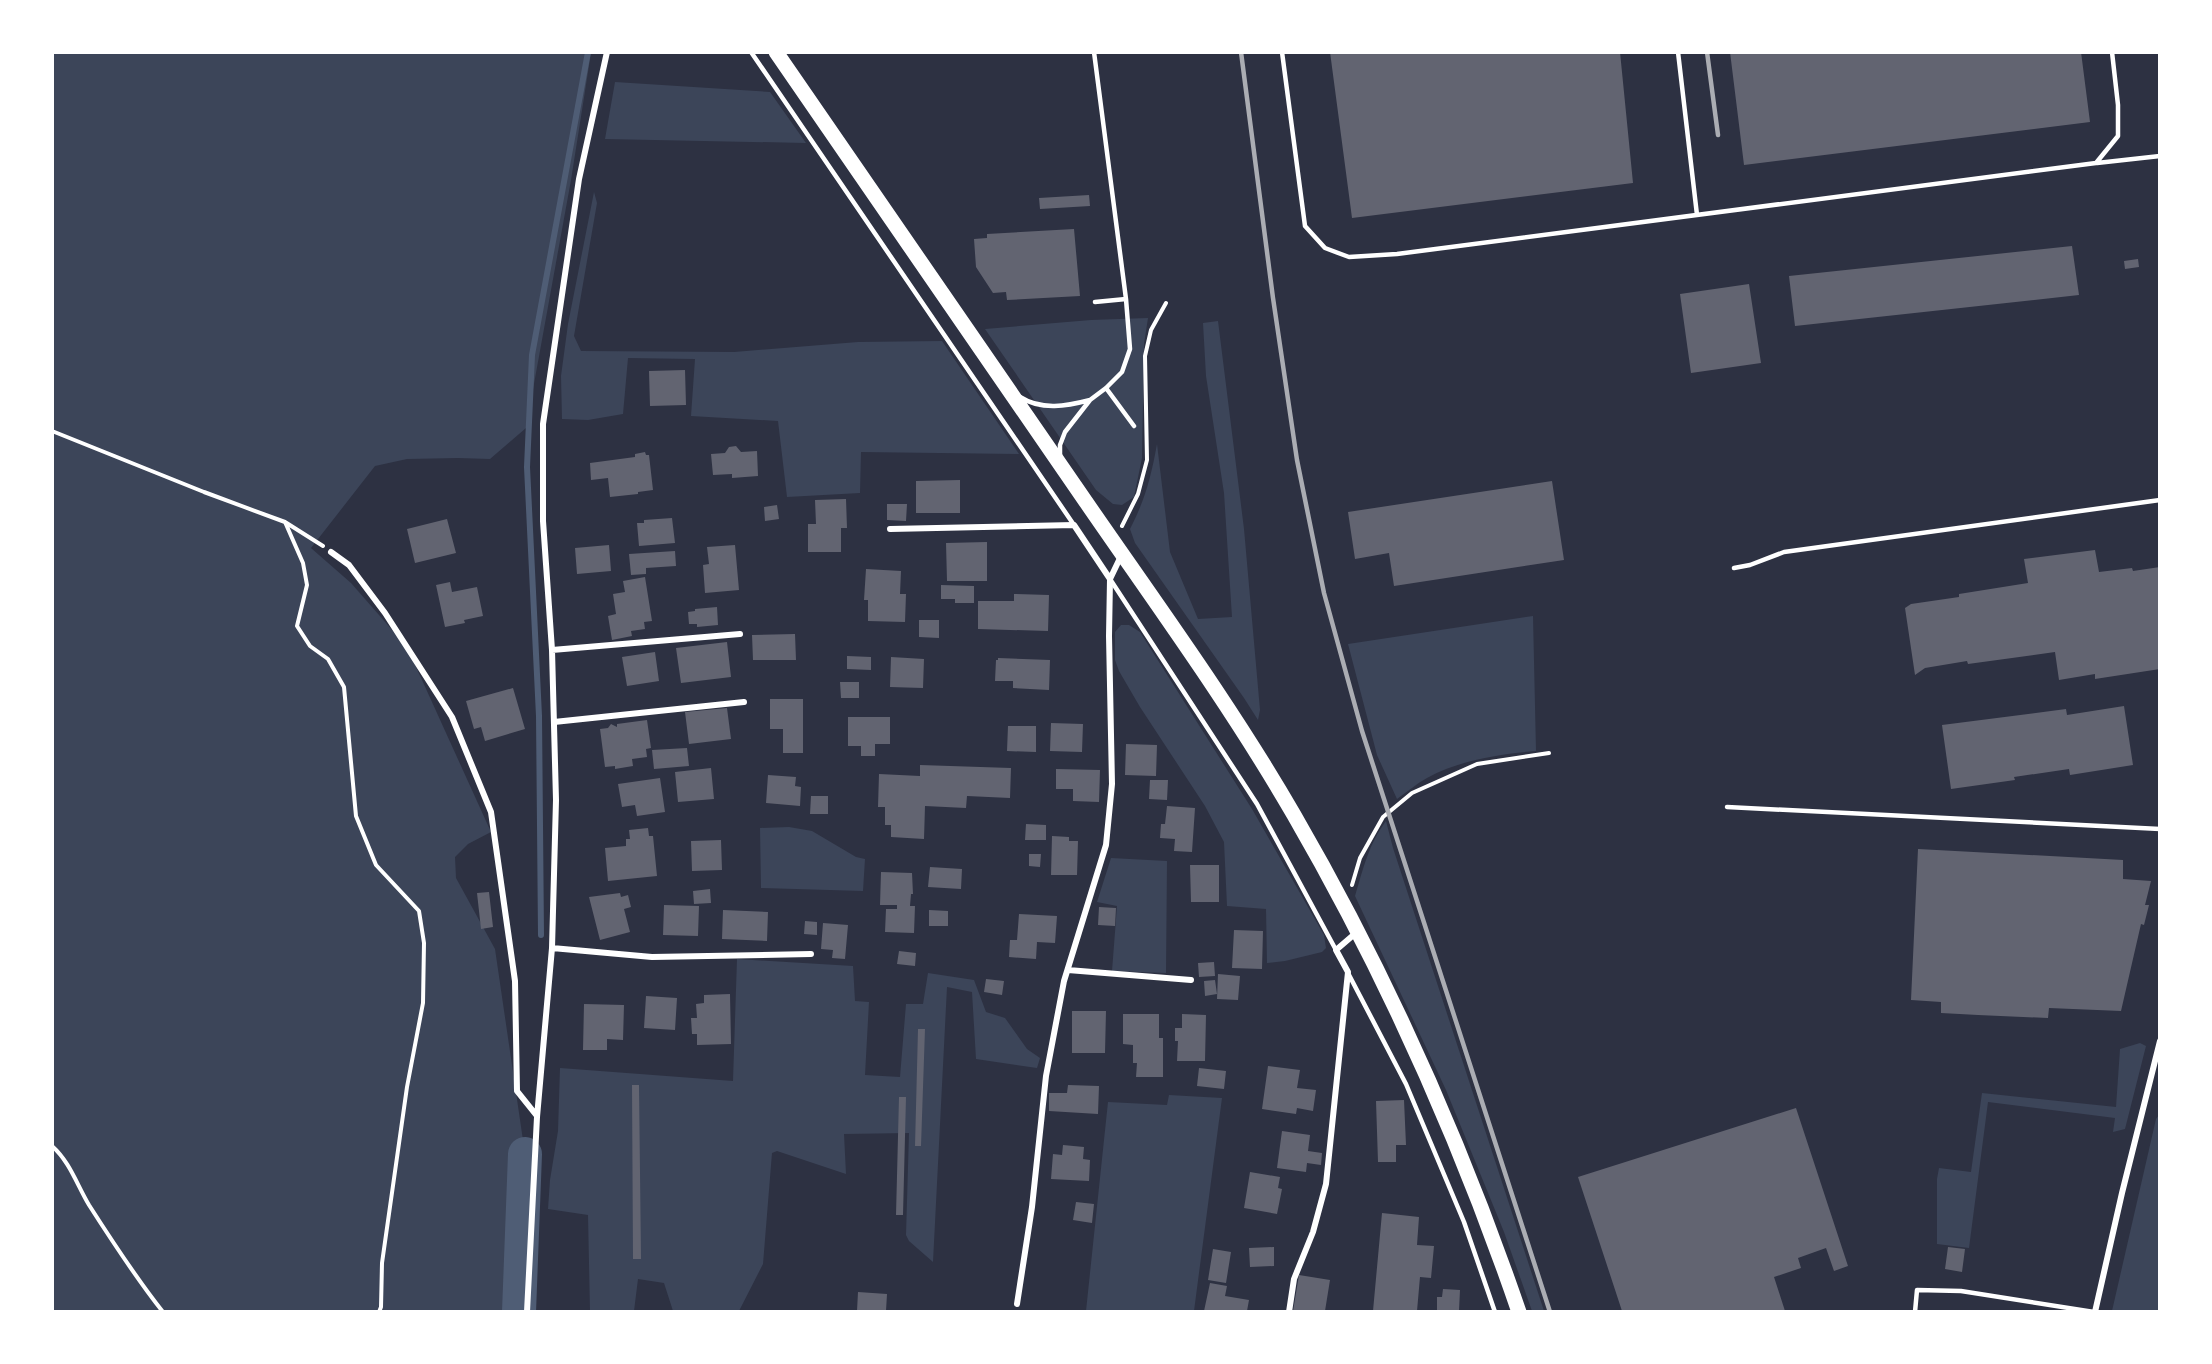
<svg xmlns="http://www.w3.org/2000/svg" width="2212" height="1364" font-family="Barlow,sans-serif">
<rect width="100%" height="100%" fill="#2d3142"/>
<path fill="#3c4559" d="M52 53H591L571 180 526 428 490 459 458 458 407 459 375 466 311 548 351 583 407 647 491 832 468 844 455 857 456 878 495 949 525 1154 515 1311H53Z
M615 82 770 92 806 143 605 139Z
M594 192 597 203 574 336 581 351 734 352 858 342 942 341 1019 454 861 452 860 493 787 497 778 421 691 416 695 359 628 358 623 414 588 420 562 419 561 376 568 324Z
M1148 318 1144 344 1142 458 1134 497 1122 505 1113 504 1096 490 985 329 1091 320Z
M1218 321 1244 529 1260 710 1258 720 1244 698 1135 543 1130 529C1145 500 1151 477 1157 444L1170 552 1198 619 1232 617 1224 493 1206 376 1203 323Z
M1533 616 1536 751C1499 754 1460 760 1427 778 1416 784 1407 792 1397 799L1377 755 1348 644Z
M1121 625H1129L1140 632 1252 809 1324 935 1326 948 1322 952 1285 961 1267 963 1266 909 1227 906 1224 842 1205 806 1140 707 1119 671 1115 660V632Z
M1386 821 1393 848 1544 1311H1532L1504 1232 1446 1090 1355 896C1363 869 1369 843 1386 821Z
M789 827 812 831 856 857 865 859 863 891 761 888 760 828Z
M1111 858 1167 861 1166 973 1112 971 1117 906 1097 902Z
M737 959 853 966 855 1001 869 1002 865 1075 900 1077 906 1004H923L928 973 974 980 986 1012 1005 1018 1027 1049 1040 1058 1037 1068 976 1059 972 992 947 987 933 1262 909 1241 906 1235 909 1133 844 1134 846 1174 777 1151 772 1153 763 1264 739 1311H673L664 1283 638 1279 634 1311H590L588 1215 548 1209 550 1180 558 1131 560 1068 733 1081Z
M2140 1043 2146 1046 2125 1129 2113 1132 2115 1118 1988 1102 1969 1248 1937 1244V1179L1939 1168 1971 1172 1982 1093 2116 1107 2120 1049Z
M1169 1095 1222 1098 1194 1311H1086L1108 1102 1167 1105Z
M2159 1115V1311H2112L2156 1119Z"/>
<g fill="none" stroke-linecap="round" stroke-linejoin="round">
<path stroke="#4f5d75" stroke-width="6" d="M541 935 539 716 527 467 532 355 588 52"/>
<path stroke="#4f5d75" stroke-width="34" d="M519 1312 525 1154"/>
</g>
<path fill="#626471" d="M1330 52H1620L1633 183 1352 218Z
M1730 52H2081L2090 122 1744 165Z
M1089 195 1090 206 1040 209 1039 198Z
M1074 229 1080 296 1007 300 1006 292 993 293 976 267 974 239 987 238V234Z
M2072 246 2079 295 1795 326 1789 276Z
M2138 259 2139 267 2125 269 2124 261Z
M1749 284 1761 363 1691 373 1680 294Z
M685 370 686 405 650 406 649 371Z
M736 446 741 452 757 451 758 476 732 478V474L713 475 711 454 725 453 729 447Z
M645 452 646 455H649L653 490 638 492V494L610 497 608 478 591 480 590 463 635 457V454Z
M960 480V513H916V481Z
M1552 481 1564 560 1394 586 1389 553 1355 559 1348 512Z
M846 499 847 528H841V552H808V524H816L815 500Z
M887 504H907L906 521 887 520Z
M777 505 779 519 765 521 764 507Z
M672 518 675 543 639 546 637 523H644V520Z
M447 519 456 553 415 563 407 529Z
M987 542V581H947L946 543Z
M609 545 611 571 577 574 575 548Z
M735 545 739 590 705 593 703 565 709 564 707 547Z
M2095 550 2099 572 2132 568 2133 571 2160 567V669L2095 679V674L2059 680 2055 652 1968 664 1967 661 1925 668 1915 675 1905 608 1911 604 1959 597V594L2028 583 2024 559Z
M675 551 676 566 646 568V574L631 575 629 554Z
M866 569 901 571 900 594H906L905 622 868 621V600H864Z
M645 577 652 621 644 622 645 629 631 631 632 636 612 640 608 616 616 614 613 594 625 592 623 581Z
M450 582 452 592 477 587 483 616 464 620 465 623 445 627 436 585Z
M941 585 974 586V603H955V599H941Z
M1014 594 1049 595 1048 631 978 629V601H1014Z
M717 607 718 625 697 627V624H689L688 612 695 611V609Z
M919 620H939V638L919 637Z
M795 634 796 660H753L752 635Z
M727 642 731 677 681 683 676 648Z
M655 652 659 681 627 686 622 657Z
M847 656 871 657V670L847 669Z
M891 657 924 659 923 688 890 687Z
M998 658 1050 660 1049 690 1013 688V681H995L996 660H998Z
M840 682H859V698H841Z
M513 688 525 729 485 741 481 727 474 729 466 701Z
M770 699H803V753H783V729H770Z
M2124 706 2133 765 2070 775 2069 769 2014 777 2015 780 1951 789 1942 725 2066 709 2067 715Z
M727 708 731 739 689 744 685 712Z
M848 717H890V744H875V756H861V746H848Z
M647 720 651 748 646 749 647 757 632 759 633 766 615 769V766L605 767 600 729 608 728 611 724 617 727V724Z
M1051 723 1083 724 1082 752 1050 751Z
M1008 726H1036V752L1007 751Z
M1126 744 1157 745 1156 776 1125 775Z
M687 748 689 766 654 769 652 750Z
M920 765 1011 768 1010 798 967 796 966 808 925 806 924 839 891 837V825H885V807H878L879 774 920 776Z
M711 768 714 799 678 802 675 772Z
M1056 769 1100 770 1099 802 1073 801V789H1056Z
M768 775 796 777 795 786 801 787 800 806 766 803Z
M660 778 665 812 637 816 635 805 622 807 618 784Z
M1150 780H1168L1167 800 1149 799Z
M811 796H828V814H810Z
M1167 806 1195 808 1192 852 1174 851 1175 839 1160 838 1161 824H1165Z
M1026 824 1046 825V840H1025Z
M648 828 649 836H653L657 876 608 881 605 848 626 846V839H630L629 830Z
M1052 836 1069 837V841H1078L1077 875H1051Z
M721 840 722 870 692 871 691 841Z
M1918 849 2123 860V879L2151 881 2145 905H2149L2144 925 2141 924 2121 1011 2049 1008 2048 1018 1978 1015 1941 1013V1002L1911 1000Z
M1029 854H1041L1040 867 1029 866Z
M1190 865H1219V902H1191Z
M930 867 962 869 961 889 928 887Z
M881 872 912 873 913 894H911L910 906H915L914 933 885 932 886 909H897V905H880Z
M710 889 711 903 694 904 693 891Z
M489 892 493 927 481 929 477 893Z
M620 893 621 897 628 895 631 907 624 909 630 932 600 940 589 897Z
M664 905 699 906 698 936 663 935Z
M1099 907 1116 908 1115 926 1098 925Z
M723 910 768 912 767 941 722 939Z
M929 910 948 911V926H929Z
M1019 914 1057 916 1055 943 1037 942 1036 959 1009 957 1010 940H1017Z
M805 921 817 922V935L804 934Z
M823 923 848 925 845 959 832 958 833 950 821 949Z
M1234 930 1263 931 1262 969 1232 968Z
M899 951 916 953 915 966 897 964Z
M1214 962 1215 976 1199 977 1198 963Z
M1218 974 1240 976 1238 1000 1217 999Z
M986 979 1004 981 1002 995 984 992Z
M1215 980 1217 994 1205 996 1204 981Z
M730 994 731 1044 697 1045V1034H692L691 1018H697L696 1004 704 1003V995Z
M646 996 677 998 675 1030 644 1028Z
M584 1004 624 1005 623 1040 607 1039V1050H583Z
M1072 1011H1106L1105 1053H1072Z
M1123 1014H1159V1038H1163V1077H1136L1137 1063H1133V1045L1123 1044Z
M1182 1014 1206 1015 1205 1061H1177L1178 1041H1175V1028H1182Z
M918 1029H925L921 1146H915Z
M1268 1066 1300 1070 1297 1088 1316 1090 1313 1111 1297 1108 1296 1114 1262 1109Z
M1199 1068 1226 1071 1224 1089 1197 1086Z
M632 1085H639L641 1259H633Z
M1068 1085 1099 1086 1098 1114 1049 1111V1093H1067Z
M899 1097H906L903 1215H896Z
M1404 1100 1406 1145H1396V1162H1378L1376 1101Z
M1796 1108 1848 1266 1834 1271 1826 1248 1798 1258 1801 1268 1774 1277 1785 1311H1622L1578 1177Z
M1282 1131 1310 1135 1308 1151 1322 1153 1321 1165 1307 1163 1306 1172 1277 1168Z
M1063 1145 1084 1147 1083 1159 1090 1160 1089 1181 1051 1179 1053 1154 1062 1155Z
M1250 1172 1280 1177 1278 1188 1282 1189 1277 1214 1244 1208Z
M1076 1202 1094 1204 1092 1223 1073 1220Z
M1382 1213 1419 1217 1417 1245 1434 1246 1431 1278 1420 1277 1417 1311H1373Z
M1274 1247V1266L1250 1267 1249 1248Z
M1948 1247 1965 1249 1962 1272 1945 1269Z
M1213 1249 1231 1252 1226 1283 1208 1280Z
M1299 1275 1330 1280 1325 1311H1293Z
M1210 1283 1227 1286 1225 1296 1249 1300 1247 1311H1204Z
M1443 1289 1460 1290 1459 1311H1437V1297H1442Z
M858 1292 887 1294 886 1311H857Z"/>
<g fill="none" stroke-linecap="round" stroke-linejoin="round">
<path stroke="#fff" stroke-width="4" d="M52 431 204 492 285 522 323 546
M285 522 303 563 307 585 297 626 310 646 328 659 344 687 356 816 376 865 419 911 424 943 423 1003 407 1087 382 1263 381 1307 379 1312
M1122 526 1138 494 1147 460 1145 356 1151 330 1166 303
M1352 885 1360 858 1383 817 1412 793 1477 764 1549 753
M52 1146C70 1162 77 1185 89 1205 112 1241 136 1278 163 1312"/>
<path stroke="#fff" stroke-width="4.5" d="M751 52 1074 525
M1282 52 1305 226 1325 248 1349 257 1397 254 2096 163 2118 136V105L2112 52
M1678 52 1697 215
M2097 163 2160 156
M1095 302 1126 299
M1106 388 1134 426
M1020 397C1042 411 1067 406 1090 400
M1060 457V445L1065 432 1090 400 1106 388 1122 372 1130 349 1126 299 1094 52
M1734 568 1750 565 1784 552 2160 500
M1110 579 1257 804 1336 950
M1727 807 2160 829
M1348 973 1406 1084 1464 1222 1495 1312
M1915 1312 1917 1290 1961 1291 2094 1312"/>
<path stroke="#fff" stroke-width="6" d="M890 529 1074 525 1110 579
M331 552 349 565 385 613 452 717 491 812 515 981 517 1091 537 1116
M552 650 740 634
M554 722 744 702
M552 948 652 957 811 954
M1068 970 1191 980
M1017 1304 1032 1207 1046 1076 1064 981 1106 845 1112 784 1109 636 1110 579 1121 556
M527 1312 537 1117 552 948 556 800 552 650 543 521V424L579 179 607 52
M1289 1312 1294 1279 1313 1232 1326 1184 1348 972 1336 950 1357 932
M2095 1312 2122 1193 2160 1041"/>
<path stroke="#fff" stroke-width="15" d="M776 52C879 202 983 352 1086 502 1157 605 1231 706 1294 815 1385 972 1460 1140 1519 1312"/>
<path stroke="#abadb3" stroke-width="4.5" d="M1241 52 1273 298 1297 460 1324 593 1362 731 1550 1312
M1707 52 1718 135"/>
</g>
<rect width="2212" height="1364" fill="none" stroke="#ffffff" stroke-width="108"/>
</svg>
